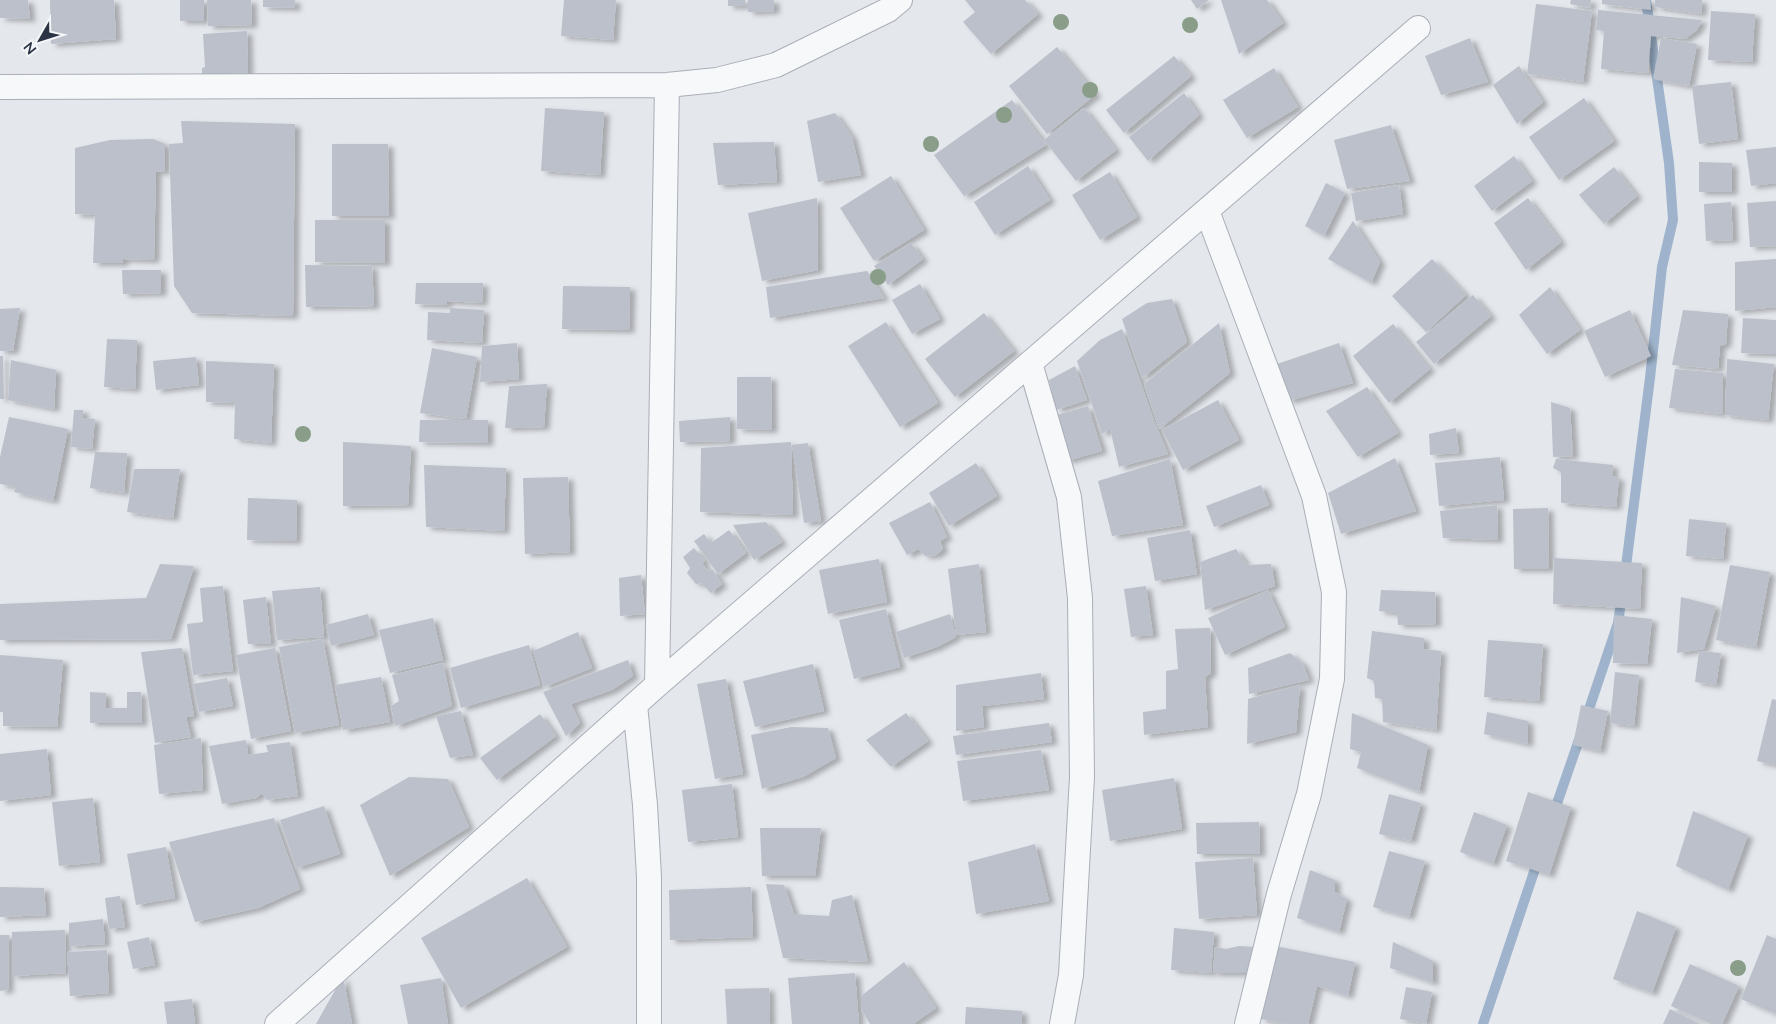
<svg xmlns="http://www.w3.org/2000/svg" width="1776" height="1024" font-family="Lato,sans-serif">
<defs>
<filter id="shadow"><feDropShadow dx="5.5" dy="3" stdDeviation="2.5" flood-color="#0004"/></filter>
</defs>
<rect width="100%" height="100%" fill="#e4e7ec"/>
<g fill="none" stroke-linecap="round" stroke-linejoin="round">
<path stroke="#9fb4cc" stroke-width="10" d="M1625 574 1650 378 1662 267 1673 220 1669 163 1646 0
M1586 718 1618 623 1622 595
M1553 815 1581 734
M1483 1024 1539 857"/>
</g>
<path fill="#bbc0ca" filter="url(#shadow)" d="M0 0H28L30 19 0 18Z
M50 0H114L116 39 51 44Z
M180 0H204V21H180Z
M207 0H251L252 25 208 26Z
M263 0H295V8L263 7Z
M564 0H616L613 40 561 36Z
M728 0H745V6H728Z
M748 0H774V11L748 12Z
M965 0H1025L1038 14 991 54 963 22 975 12Z
M1191 0H1209L1197 9Z
M1221 0H1267L1283 23 1239 54Z
M1571 0H1591L1590 8 1570 4Z
M1602 0H1650L1651 10 1602 4Z
M1655 0H1702L1701 14 1655 7Z
M1536 4 1592 11 1583 82 1527 74Z
M1598 10 1702 20 1697 30 1685 39 1651 36 1648 73 1601 69 1604 31 1596 30Z
M1711 11 1755 14 1752 62 1708 60Z
M247 31 248 79 202 80V68L205 67 203 34Z
M1470 38 1488 82 1441 95 1425 56Z
M1661 38 1697 44 1689 86 1653 79Z
M1057 47 1096 94 1047 134 1009 86Z
M1174 56 1191 76 1124 133 1106 110Z
M1519 66 1543 102 1517 124 1493 85Z
M1274 68 1298 107 1247 138 1223 100Z
M1731 82 1738 139 1699 144 1692 86Z
M1184 93 1199 115 1148 161 1129 137Z
M1584 98 1614 141 1559 180 1529 137Z
M1012 100 1046 145 964 196 934 155Z
M545 108 604 112 600 175 541 171Z
M1084 108 1116 150 1076 181 1044 140Z
M835 113 852 137 861 175 818 182 807 121Z
M181 121 295 124 293 316 192 313 174 286 169 144 183 143Z
M1391 125 1410 181 1347 189 1334 140Z
M153 139 165 144V172L156 171 154 260 123 259V263H93L95 215 75 214V148L110 140Z
M774 142 777 182 718 185 713 143Z
M332 144H388L389 216H332Z
M1776 147V183L1751 186 1746 150Z
M1514 156 1532 181 1492 211 1474 186Z
M1699 162 1732 163V192H1699Z
M1028 166 1050 200 995 235 974 202Z
M1614 167 1637 196 1604 224 1579 195Z
M1110 172 1137 217 1100 240 1072 195Z
M891 176 924 230 874 261 840 208Z
M1326 183 1345 193 1324 236 1305 226Z
M1399 185 1403 214 1356 221 1351 193Z
M817 198 818 270 762 281 748 213Z
M1528 198 1561 242 1526 270 1494 223Z
M1776 201V246L1750 247 1747 203Z
M1731 202 1733 240 1706 241 1704 204Z
M315 220H385V263L315 262Z
M1353 221 1380 262 1371 283 1328 259Z
M911 243 923 259 888 285 874 266Z
M1432 259 1466 295 1426 332 1392 296Z
M1776 259V307L1735 311V262Z
M305 265 372 266 374 306 306 307Z
M122 270H161V293L123 294Z
M867 271 884 298 770 318 766 287Z
M416 283H483L482 303 447 301V305L415 304Z
M920 284 940 319 912 334 892 300Z
M563 286 630 287 629 330 562 329Z
M1550 287 1580 330 1547 354 1519 315Z
M1473 295 1491 316 1434 364 1416 342Z
M1172 299 1187 342 1142 378 1122 319 1147 303Z
M20 308 13 351H0V309Z
M450 308 484 310 482 343 427 340 428 312 450 313Z
M1630 310 1651 356 1605 377 1584 331Z
M1683 310 1728 314 1726 344 1720 346 1718 369 1672 365Z
M984 313 1014 351 955 397 925 359Z
M1743 318 1776 320V354L1741 353Z
M886 322 938 403 900 427 848 346Z
M1219 323 1230 373 1159 429 1144 384Z
M1393 324 1430 369 1389 403 1353 356Z
M1122 329 1154 421 1168 454 1119 467 1110 429 1102 434 1077 361 1100 340Z
M107 339 137 340 135 389 104 387Z
M517 343 519 379 480 382 482 346Z
M1339 343 1353 383 1288 401 1277 364Z
M432 348 477 357 466 419 420 413Z
M0 356H3L4 399H0Z
M196 357 199 385 156 390 153 361Z
M1727 359 1774 364 1768 420 1725 415Z
M11 360 56 370 54 409 8 400Z
M206 361 274 364 271 443 234 439 235 403 206 402Z
M1075 366 1087 400 1056 410 1049 380Z
M1675 369 1723 373 1722 414 1669 408Z
M737 377H771L772 430 737 429Z
M547 384 544 427 505 428 509 386Z
M1367 387 1398 433 1358 457 1326 411Z
M1218 400 1239 440 1183 470 1162 430Z
M1551 402 1570 408 1573 456 1553 457Z
M1088 406 1102 451 1066 461 1053 416Z
M74 410H83V418L95 419 92 449 71 447Z
M9 417 68 429 53 501 14 492 16 487 0 484V457Z
M730 417V441L680 442 679 421Z
M420 420H488V443L419 442Z
M1456 428 1459 453 1430 455 1429 434Z
M343 442 411 446 408 505 343 506Z
M791 442 793 515 700 512 701 448Z
M808 443 821 521 804 523 792 445Z
M95 452 127 453 124 493 90 488Z
M1500 457 1504 500 1439 506 1435 463Z
M1395 458 1416 511 1341 534 1328 493Z
M1170 459 1183 525 1112 536 1098 481Z
M1556 459 1613 465 1612 476 1619 478 1616 507 1561 503V472L1553 468Z
M976 463 997 496 949 526 929 493Z
M424 465 506 468 504 531 426 527Z
M134 469H180L173 518 127 512Z
M568 477 570 552 525 554 523 478Z
M1261 485 1269 505 1214 527 1206 506Z
M248 498 297 500 296 541 247 540Z
M930 502 947 537 940 541 943 549 936 555 925 556 919 549 907 555 889 523Z
M1497 505 1498 540 1443 538 1440 511Z
M1548 508 1549 569H1514L1513 509Z
M1689 519 1726 523 1723 559 1686 556Z
M766 522 782 542 754 560 733 525Z
M729 530 746 553 718 574 694 541 704 534 711 543Z
M1190 530 1197 574 1155 581 1147 538Z
M694 548 705 561 702 563 709 572 712 569 722 584 711 593 701 583 696 584 687 573 690 568 683 557Z
M1236 549 1247 565 1271 564 1275 586 1205 610 1200 562Z
M1554 558 1642 563 1640 609 1553 604Z
M879 559 887 602 828 614 819 570Z
M160 564 194 566 171 639 0 640V604L146 598Z
M979 564 986 632 956 635 948 569Z
M1730 565 1770 572 1756 647 1716 640Z
M641 575 645 614 620 616 619 578Z
M223 586 233 671 193 675 187 624 203 622 200 588Z
M1146 586 1153 635 1131 637 1124 589Z
M320 587 324 637 277 640 272 591Z
M1268 590 1285 627 1225 655 1208 618Z
M1381 590 1435 592 1436 624 1398 625 1397 613 1379 611Z
M266 597 271 644H248L243 600Z
M1681 597 1716 606 1704 649 1677 653Z
M886 609 900 667 854 679 839 620Z
M368 614 374 635 331 646 326 625Z
M950 614 956 637 937 647 904 658 896 632Z
M1614 615 1652 619 1647 664 1613 663Z
M433 618 443 660 390 673 379 630Z
M1210 628 1211 673 1205 677 1208 727 1144 735 1143 712 1166 709V671L1178 669 1175 629Z
M1372 631 1424 638V649L1441 651 1436 730 1383 722 1382 699 1375 698 1374 681 1367 678Z
M578 632 592 668 544 687 533 651Z
M323 639 339 725 295 733 279 647Z
M1488 640 1543 644 1539 701 1484 697Z
M529 645 540 685 461 708 450 668Z
M182 648 194 716 186 717 191 737 155 743 141 652Z
M275 648 291 731 251 739 236 655Z
M1699 651 1721 653 1716 685 1695 682Z
M1290 653 1303 664 1309 680 1249 694 1248 668Z
M0 655 63 660 57 727 3 726V712H0Z
M628 660 633 676 612 690 571 704 580 723 566 736 543 692Z
M443 663 452 706 395 726 391 706 399 701 392 675Z
M813 664 824 711 755 727 743 681Z
M1615 672 1639 675 1634 726 1610 723Z
M1041 673 1044 699 982 706 984 727 956 731V685Z
M381 677 390 722 343 730 335 685Z
M227 678 233 706 199 712 193 684Z
M726 679 743 774 715 779 697 684Z
M1300 685 1296 732 1247 744 1248 699Z
M90 692 106 693V708H127V692H141L142 723H90Z
M1772 699 1776 700V765L1757 761Z
M1581 705 1608 711 1600 751 1573 745Z
M461 711 473 755 450 758 436 716Z
M1487 712 1528 721V744L1484 734Z
M906 713 928 741 891 767 866 740Z
M1352 713 1428 745 1419 792 1357 768 1361 752 1350 749Z
M540 714 556 736 497 780 480 758Z
M1049 723 1052 742 956 755 953 736Z
M791 727 828 728 836 758 803 777 762 789 751 735Z
M201 738 203 790 159 794 154 745Z
M246 740 248 755 268 752 266 745 290 742 298 796 267 800 262 793 256 798 222 804 209 746Z
M47 749 51 795 0 801V754Z
M1041 750 1049 790 963 801 957 761Z
M409 777 448 779 469 827 390 876 360 805Z
M1174 778 1182 829 1110 841 1102 790Z
M732 784 738 837 688 842 682 790Z
M1528 792 1571 807 1549 875 1506 861Z
M1389 794 1421 803 1411 841 1379 834Z
M93 798 100 862 59 866 52 802Z
M324 806 340 854 296 868 280 820Z
M1693 811 1748 835 1728 890 1676 866Z
M1474 812 1507 825 1493 864 1460 852Z
M274 818 300 889 258 908 195 922 169 842Z
M1259 822 1260 854H1197L1196 823Z
M760 828H821L815 876H762Z
M1035 844 1049 901 976 914 968 862Z
M166 847 175 898 136 905 127 854Z
M1389 851 1425 861 1409 917 1373 907Z
M1253 858 1257 915 1199 919 1195 862Z
M1310 870 1335 880V892L1347 899 1339 932 1297 918Z
M527 878 567 947 461 1008 421 938Z
M766 884 784 885 794 914 829 916 832 900 852 895 868 962 783 958Z
M0 887 44 888 46 915 0 917Z
M751 887 753 937 670 940 669 890Z
M120 896 125 927 109 929 105 898Z
M1637 911 1676 927 1652 993 1613 979Z
M103 919 105 944 69 946V923Z
M1174 928 1214 932 1211 973 1171 970Z
M65 930 66 973 12 976V932Z
M0 935H9L8 990 0 991Z
M1767 935 1776 939V1014L1741 999Z
M149 937 155 965 133 969 127 942Z
M1393 942 1433 961V983L1390 968Z
M1239 946 1255 947 1252 973H1213L1215 947 1226 949Z
M1275 946 1355 962 1348 996 1317 986 1308 1024H1286L1260 1019Z
M107 950 109 993 70 996 67 952Z
M904 962 936 1008 913 1024H870L861 1009V996Z
M1690 964 1739 986 1722 1024H1711L1671 1006Z
M855 973 859 1024H792L788 978Z
M343 976 352 1024H316Z
M441 978 448 1024H408L400 985Z
M1406 987 1432 992 1426 1024 1400 1019Z
M769 988 770 1024H727L725 989Z
M192 999 195 1024H167L164 1002Z
M966 1007 1022 1011V1024H965Z
M1670 1009 1700 1024H1663Z"/>
<g fill="none" stroke-linecap="round" stroke-linejoin="round">
<defs>
<path id="minor" d="M0 87 667 85 717 80 776 65 888 10 900 0
M1207 211 1314 496 1334 592 1332 679 1309 794 1279 894 1247 1024
M1030 363 1069 497 1080 598 1082 777 1071 975 1062 1024
M657 685 667 85
M635 705 645 805 649 877V1024
M277 1024 657 685 1418 28"/>
</defs>
<use href="#minor" stroke="#a9aeb7" stroke-width="26"/>
<use href="#minor" stroke="#f7f8fa" stroke-width="24"/>
</g>
<g fill="#899d89">
<circle cx="1061" cy="22" r="8"/>
<circle cx="1190" cy="25" r="8"/>
<circle cx="1090" cy="90" r="8"/>
<circle cx="1004" cy="115" r="8"/>
<circle cx="931" cy="144" r="8"/>
<circle cx="878" cy="277" r="8"/>
<circle cx="303" cy="434" r="8"/>
<circle cx="1738" cy="968" r="8"/>
</g>
<g transform="translate(40 40) rotate(231)" stroke="#f4f6f9" stroke-width="4" paint-order="stroke">
<path d="M0-4L9 19L0 12L-9 19Z" fill="#2b3445"/>
<text y="-8" font-size="14" font-weight="bold" text-anchor="middle" fill="#2b3445">N</text>
</g>
</svg>
